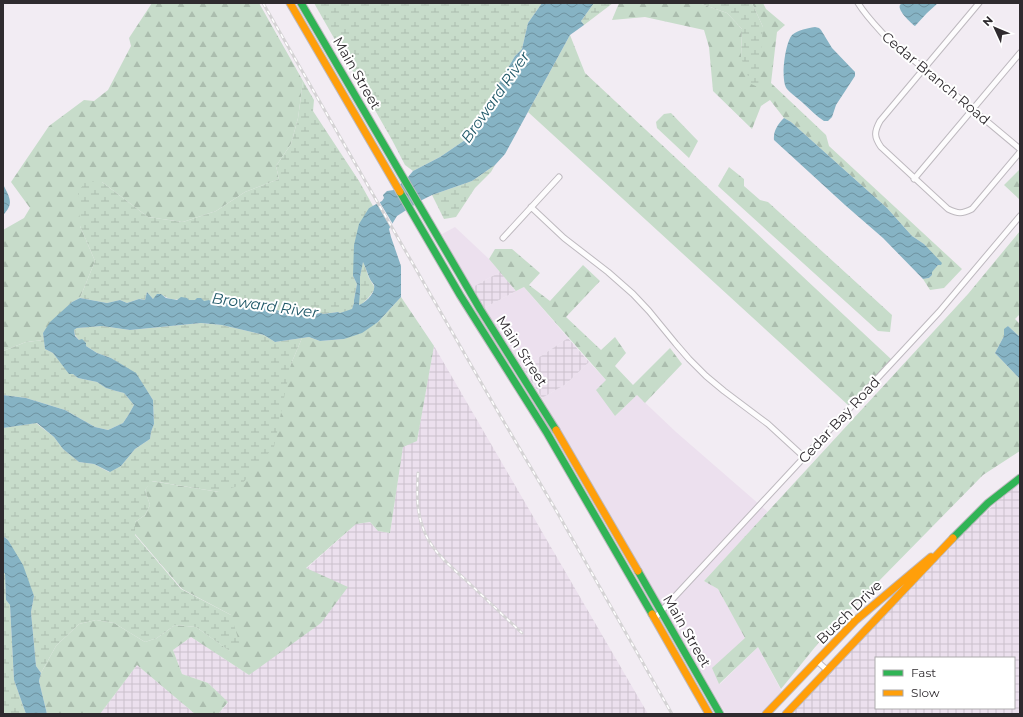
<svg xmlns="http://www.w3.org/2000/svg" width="1023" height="717" font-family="Montserrat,sans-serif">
<defs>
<pattern id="industrial-grid" width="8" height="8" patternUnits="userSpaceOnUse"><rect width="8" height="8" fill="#ece0ee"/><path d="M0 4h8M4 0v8" fill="none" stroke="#cbc0cc"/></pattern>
<pattern id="forest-firs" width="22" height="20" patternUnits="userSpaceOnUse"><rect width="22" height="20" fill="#c7dcca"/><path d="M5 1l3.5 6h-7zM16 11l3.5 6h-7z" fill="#abbdae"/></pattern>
<pattern id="wetland-marsh" width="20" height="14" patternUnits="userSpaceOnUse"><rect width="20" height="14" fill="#c7dcca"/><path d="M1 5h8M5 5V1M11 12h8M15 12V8" fill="none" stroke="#abbdae"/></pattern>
<pattern id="water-waves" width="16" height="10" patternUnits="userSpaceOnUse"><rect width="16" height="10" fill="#86b3c4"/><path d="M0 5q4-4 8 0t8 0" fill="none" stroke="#6e92a0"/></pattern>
</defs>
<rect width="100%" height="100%" fill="#f2ecf3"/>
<path fill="#ece0ee" d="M455 227 489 259 500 272 471 288 442 234Z
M524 287 568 338 523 368 484 308Z
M589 362 606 380 615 416 637 395 676 432 768 512 704 581 718 589 746 638 713 668 720 684 758 647 782 692 761 714H726L665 611 602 500 542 398 566 384Z"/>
<path fill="url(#industrial-grid)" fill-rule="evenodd" d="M500 272 516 291 484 308 471 288Z
M568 338 589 362 566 384 542 398 523 368Z
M434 346 648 714H218L228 703 208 683 182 674 173 650 191 637 249 675 306 569 356 524 370 522 378 531 390 533 403 446 417 440Z
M1020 483V714H795L794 711 971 526 1000 499ZM876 658H1014V708H876Z
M137 665 195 714H100Z"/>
<path fill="url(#forest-firs)" d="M152 3H259L303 81 298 118 291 144 276 166 279 179 245 192 216 211 183 222 148 217 102 182 80 226 95 261 80 298 72 302 43 333 44 340 26 342 3 351V230L24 218 30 208 11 182 49 126 84 100 94 101 108 90 131 46 129 38Z
M619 3H699L727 13 742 29 741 58 763 27 752 3H763L766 9 785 25 777 32 771 83 826 135 829 146 962 269 944 288 930 290 923 279 929 278 932 275 931 272 938 265 924 244 912 236 887 208 791 122 784 118 770 100 761 106 752 129 713 91 709 47 704 30 645 17 612 20Z
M570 35 585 73 892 360 848 405 528 112Z
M671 113 698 141 689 158 657 128 656 122 664 114Z
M729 167 744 179V186L760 200 768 202 892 315 890 332 878 331 718 186Z
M1020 169V198L1019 199 1004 185Z
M1020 231V314L1015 319 1020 324V337L1008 326 1004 336 995 353 1020 379V451L983 475 820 641 781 689 758 647 719 684 712 668 745 638 718 589 704 581 968 294Z
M495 249H512L540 273 529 285 550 301 583 265 600 281 566 317 601 350 615 337 626 353 615 366 633 385 670 348 682 364 645 403 637 395 615 416 596 390 606 380 524 287 516 291 489 259Z
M401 297 434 346 417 441 403 447 390 533 378 531 370 522 356 524 306 568 348 587 321 623 249 675 191 637 173 650 182 674 208 683 228 702 218 714H195L137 665 100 714H47L39 681 41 673 56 646 79 624 96 620 114 623 145 642 157 638 175 625 196 627 230 651 231 615 182 589 135 534V522L145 515 150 505 145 490 151 481 219 492 291 364 302 338 309 337 320 341 344 339 378 322Z"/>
<path fill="url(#wetland-marsh)" d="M314 3H542L528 23 522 49 515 56 495 90 488 106 471 136 440 157 413 171 405 165 392 140Z
M594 3H613L584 25 581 21Z
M699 3H752L763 27 758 87 751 84 741 58 742 29 727 13Z
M303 81 314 100 313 111 359 181 373 206 369 208 353 276 357 284 354 300V303L352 310 340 313 338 312 323 314 321 313H311C305 316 301 314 295 313 288 312 282 313 275 309L273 310 269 307 250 304 247 305 241 303 234 306 230 304 219 305 188 300 187 298C177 300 170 301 161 294L153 299 147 292 145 300 139 299 127 303 120 300 107 303 80 298 95 261 80 226 78 192 85 182H102L148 217 183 222 216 211 245 192 279 179 276 166 291 144 298 118Z
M495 165 491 172 475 188 456 217 444 219 432 195 472 181Z
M363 261 369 278 374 286V290L369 297 362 304 358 305 360 292V277Z
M201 323 222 325 264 335 275 342 302 338 291 364 274 447 241 485 219 492 152 481 145 490 150 505 145 515 135 522V535L181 589 231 615 240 645 231 652 196 627 175 625 157 638 145 642 114 623 96 620 79 624 56 646 41 673 36 666 31 612 34 596 8 540 3 536V428L36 423 54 437 63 449 79 462 94 464 109 472 121 466 135 449 150 439 151 432 154 424 153 400 136 374 111 358 97 353 86 346V343L79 340 75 335 74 330 77 328 102 326 130 330Z
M44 340 45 349 53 353 69 373 73 374 78 378 97 382 106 388 116 391 124 393 134 405 129 414 123 423 108 430 95 427 65 410 26 398 3 395V351L26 342Z
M3 571 5 574 6 600 10 605 14 680 26 714H3Z"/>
<path fill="url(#water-waves)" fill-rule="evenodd" d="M542 3H594L581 21 584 25 570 35 505 154 495 165 472 181 432 195 422 200 397 216 389 229 391 237 401 266V297L378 322 362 333 344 339 320 341 309 337 275 342 264 335 222 325 201 323 130 330 102 326 77 328 74 330 75 336 79 340 82 339 86 343V346L97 353 111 358 136 373 153 400 154 424 151 432 150 439 135 449 121 466 110 472 94 464 79 462 63 449 54 437 37 423 3 428V395L26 398 65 410 95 427 108 430 123 423 129 414 134 405 124 393 116 391 106 388 97 382 78 378 73 374H69L53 353 45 349 43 333 50 322 72 302 80 298 107 303 120 300 127 303 139 299 145 300 147 292 153 299 157 294H161L166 298 177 300 181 297 187 298 189 300H195L197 298H201L204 301 209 300C213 303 217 306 222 303L223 305 225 304V302H228L230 304 231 303 234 306 238 303 247 305 249 304 269 307 273 310 275 309C280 312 287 314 292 311 297 314 303 315 309 314L311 311H313L316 314 321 313 323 314 338 312 340 313 352 309 354 303V300L357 284 353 276 354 245 359 224 369 208 382 201 384 198 383 195 387 191 394 190 408 177 413 171 440 157 471 136 488 106 495 90 515 56 522 49 528 23ZM363 262C365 266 367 272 369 277 370 280 373 283 374 285 376 293 365 303 359 305L360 292V277Z
M903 3H938L927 13 915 26C911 23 897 10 900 5 900 4 902 4 903 3Z
M815 27 819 28 821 30 832 48 855 72V76L836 105 832 117 828 121H824C816 116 810 109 803 103 798 98 791 94 787 89 780 81 785 43 792 35 798 30 808 28 815 27Z
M784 118 791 122 887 208 912 236 924 244 942 263 941 265H938L932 272V275L929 278 923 279 883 238 845 205 774 140C773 131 778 124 784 118Z
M3 184C9 197 15 203 3 215Z
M1008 326 1020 337V379L995 353 1004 336V329Z
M3 536 8 540 23 565 34 596 31 612 36 666 41 673 39 681 47 714H26L14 680 10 605 6 600 5 574 3 571Z"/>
<path fill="#f2ecf3" d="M379 201 394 226 392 229 377 202Z"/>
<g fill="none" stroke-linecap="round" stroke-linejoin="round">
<defs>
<path id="street" d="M858 3C866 16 876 26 886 37L1020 149
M979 3 880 121C874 132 874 137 881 147L948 209C958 214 962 214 972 209L1020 152
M914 179 1020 53
M531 207 564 238 608 272 633 294 649 311 676 344 689 359 706 376 724 391 768 424 804 457
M503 238 559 177
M654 619 939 312 1020 216
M817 661 828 671"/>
<path id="fast" d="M301 3 480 309 556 430
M400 192 460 295 547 433 652 614
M953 538 988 503 1020 478
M638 571 720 714"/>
<path id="slow" d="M290 3 400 192
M556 430 638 571
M652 614 709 714
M766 714 856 620 931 557
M786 714 953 538"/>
</defs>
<use href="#street" stroke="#beb9bf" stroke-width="7"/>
<use href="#fast" stroke="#beb9bf" stroke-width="9"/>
<use href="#slow" stroke="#beb9bf" stroke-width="9"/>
<use href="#street" stroke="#fdfcfd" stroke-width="5"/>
<use href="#fast" stroke="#30b455" stroke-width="7"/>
<use href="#slow" stroke="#ff9f0a" stroke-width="7"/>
<defs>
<path id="rail" d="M263 3 494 405 557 512 672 714
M418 473C417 492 416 510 423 528 431 552 453 568 471 585 488 601 505 617 522 633"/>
</defs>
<use href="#rail" stroke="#d5d3d5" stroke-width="3"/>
<use href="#rail" stroke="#fff" stroke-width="1.5" stroke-dasharray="4.5" stroke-linecap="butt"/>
</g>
<g text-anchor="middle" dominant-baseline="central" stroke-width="4" stroke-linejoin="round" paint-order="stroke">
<g font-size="14" fill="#2f2b2f" stroke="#fff">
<text transform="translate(357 73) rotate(60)">Main Street</text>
<text transform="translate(936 78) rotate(40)">Cedar Branch Road</text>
<text transform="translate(522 351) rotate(57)">Main Street</text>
<text transform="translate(839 420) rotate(-47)">Cedar Bay Road</text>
<text transform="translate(849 612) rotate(-44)">Busch Drive</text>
<text transform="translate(687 631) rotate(60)">Main Street</text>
</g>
<g font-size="15" font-style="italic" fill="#215969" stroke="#fff">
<text transform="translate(495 97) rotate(-55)">Broward River</text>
<text transform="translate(265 305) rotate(8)">Broward River</text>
</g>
</g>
<rect width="1023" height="717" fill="none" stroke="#2f2b2f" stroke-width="8"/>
<rect x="875" y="657" width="140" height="52" fill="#ffffff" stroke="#acaaac"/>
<rect x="883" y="670" width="20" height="6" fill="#30b455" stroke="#acaaac"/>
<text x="911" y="677" font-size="12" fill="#2f2b2f">Fast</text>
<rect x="883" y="690" width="20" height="6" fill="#ff9f0a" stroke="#acaaac"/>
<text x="911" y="697" font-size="12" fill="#2f2b2f">Slow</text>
<g transform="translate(995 28) rotate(314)" stroke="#ffffff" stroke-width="3" paint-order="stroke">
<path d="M0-3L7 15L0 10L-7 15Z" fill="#2f2b2f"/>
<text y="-6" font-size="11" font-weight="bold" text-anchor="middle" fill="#2f2b2f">N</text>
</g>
</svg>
